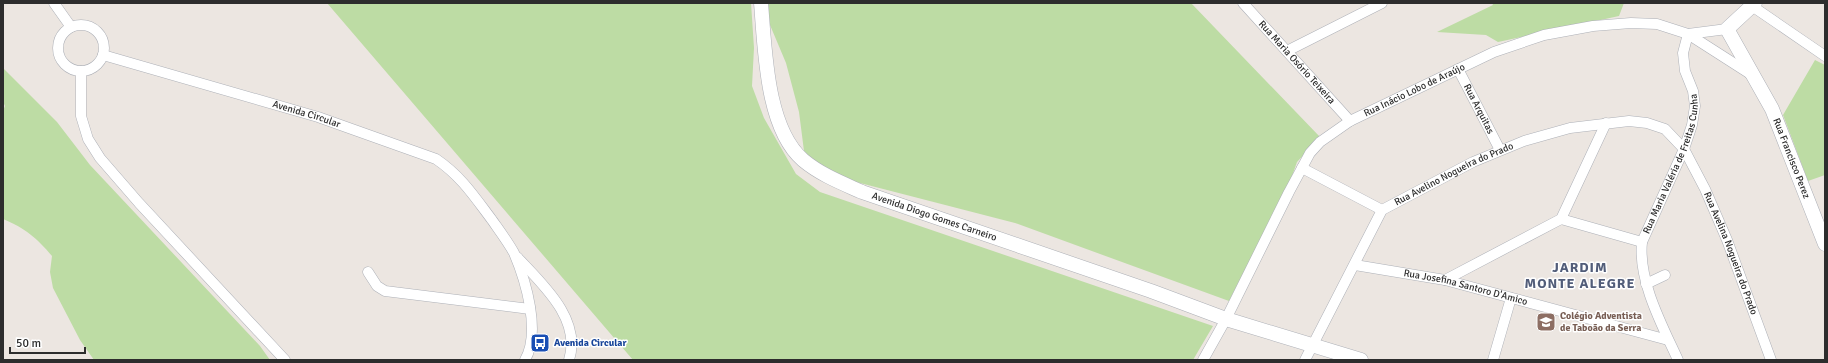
<svg xmlns="http://www.w3.org/2000/svg" width="1828" height="363" font-family="Signika,sans-serif">
<rect width="100%" height="100%" fill="#ece6e1"/>
<path fill="#bddca4" d="M327 3H751L754 48 752 86 764 118 796 174 820 192 1213 326 1193 360H633Z
M767 3H1191L1320 137 1297 162 1291 179 1229 301 1015 223 829 175 804 151 799 112 786 63 770 25Z
M1492 3H1624L1619 16 1498 42 1486 35 1437 32 1493 5Z
M1815 60 1825 65V175L1808 181 1783 115Z
M3 68 57 122 90 165 260 346 270 360H94L80 340 53 288 50 272 52 256C37 238 25 228 3 219V111L5 106 3 102Z"/>
<g fill="none" stroke-linecap="round" stroke-linejoin="round">
<defs>
<g id="street">
<path d="M54 3 71 27"/>
<path id="s1" d="M1243 3 1350 121"/>
<path d="M1752 6 1825 56"/>
<circle cx="81" cy="48" r="23"/>
<path d="M1688 34 1752 75"/>
<path d="M1287 51 1382 3"/>
<path id="s2" d="M103 55 318 117 436 159C461 176 474 196 492 220 499 230 508 242 514 253 526 281 541 332 525 360"/>
<path id="s3" d="M1458 69 1500 150"/>
<path d="M81 71V116L88 139 100 158 139 203 285 360"/>
<path d="M1302 168 1382 210"/>
<path d="M1561 219 1642 242"/>
<path d="M517 257C542 284 582 319 569 360"/>
<path id="s4" d="M1355 265 1445 280 1668 340"/>
<path d="M368 272 377 286 385 291 530 309"/>
<path d="M1445 280 1561 219 1606 123"/>
<path d="M1646 284 1665 275"/>
<path id="s5" d="M1203 360 1226 319 1289 192 1310 153 1320 142 1350 121 1494 52 1544 35 1593 26 1631 23 1657 24 1688 34 1727 29"/>
<path id="s6" d="M1305 360 1382 210 1473 162 1524 141 1570 128 1629 121 1647 123 1665 129 1684 149 1705 189 1727 240 1771 360"/>
<path d="M1493 360 1511 298"/>
<path id="s7" d="M1678 360C1662 325 1638 281 1642 242L1684 149 1692 125 1695 106 1693 91 1685 71 1683 53 1688 34"/>
</g>
<g id="secondary">
<path id="s8" d="M761 3C765 49 766 128 803 160 821 175 842 183 862 192L1151 291 1226 319 1361 360"/>
<path id="s9" d="M1755 3 1727 29 1772 109 1825 244"/>
</g>
</defs>
<use href="#street" stroke="#adb0b7" stroke-width="11"/>
<use href="#secondary" stroke="#adb0b7" stroke-width="15"/>
<use href="#street" stroke="#fff" stroke-width="10"/>
<use href="#secondary" stroke="#fff" stroke-width="14"/>
</g>
<defs>
<symbol id="school-square" viewBox="-11 -11 22 22"><rect x="-9" y="-9" width="18" height="18" rx="4" fill="#8d6e63" stroke="#fff"/><path d="M0-5L7-2L0 1L-7-2ZM-4 1L0 2.5L4 1V4Q0 6-4 4Z" fill="#fff"/></symbol>
<symbol id="bus-square" viewBox="-11 -11 22 22"><rect x="-9" y="-9" width="18" height="18" rx="4" fill="#1a4fb4" stroke="#fff"/><path d="M-5-6H5V4H4V6H2V4H-2V6H-4V4H-5ZM-3.5-4V0h7V-4ZM-3.5 1.2v1.5H-2V1.2ZM2 1.2v1.5H3.5V1.2Z" fill="#fff"/></symbol>
</defs>
<g fill-rule="evenodd">
<use href="#school-square" x="1535" y="311" width="22" height="22"/>
<use href="#bus-square" x="529" y="332" width="22" height="22"/>
</g>
<g text-anchor="middle" dominant-baseline="central" stroke-width="3" stroke-linejoin="round" paint-order="stroke">
<g font-size="10" fill="#2d2d2d" stroke="#fff">
<text stroke="none"><textPath href="#s1" startOffset="80">Rua Maria Osório Teixeira</textPath></text>
<text stroke="none"><textPath href="#s5" startOffset="356">Rua Inácio Lobo de Araújo</textPath></text>
<text stroke="none"><textPath href="#s3" startOffset="45">Rua Arquitas</textPath></text>
<text stroke="none"><textPath href="#s2" startOffset="212">Avenida Circular</textPath></text>
<text stroke="none"><textPath href="#s9" startOffset="183">Rua Francisco Perez</textPath></text>
<text stroke="none"><textPath href="#s7" startOffset="209">Rua Maria Valéria de Freitas Cunha</textPath></text>
<text stroke="none"><textPath href="#s6" startOffset="249">Rua Avelino Nogueira do Prado</textPath></text>
<text stroke="none"><textPath href="#s8" startOffset="310">Avenida Diogo Gomes Carneiro</textPath></text>
<text stroke="none"><textPath href="#s6" startOffset="613">Rua Avelina Nogueira do Prado</textPath></text>
<text stroke="none"><textPath href="#s4" startOffset="113">Rua Josefina Santoro D'Amico</textPath></text>
</g>
<g font-size="10" font-weight="bold" fill="#785e54" stroke="#fff" text-anchor="start">
<text x="1560" y="316">Colégio Adventista<tspan x="1560" dy="12">de Taboão da Serra</tspan></text>
</g>
<g font-size="10" font-weight="bold" fill="#164399" stroke="#fff" text-anchor="start">
<text x="554" y="343">Avenida Circular</text>
</g>
<g font-size="14" font-weight="bold" letter-spacing="1" fill="#525d79" stroke="#fff">
<text x="1580" y="267">JARDIM<tspan x="1580" dy="16">MONTE ALEGRE</tspan></text>
</g>
</g>
<rect width="1828" height="363" fill="none" stroke="#2d2d2d" stroke-width="8"/>
<path d="M10 347v6h75v-6" fill="none" stroke="#2d2d2d" stroke-width="2"/>
<text x="16" y="347" font-size="12" fill="#2d2d2d" stroke="#ffffff" stroke-width="3" paint-order="stroke">50 m</text>
</svg>
